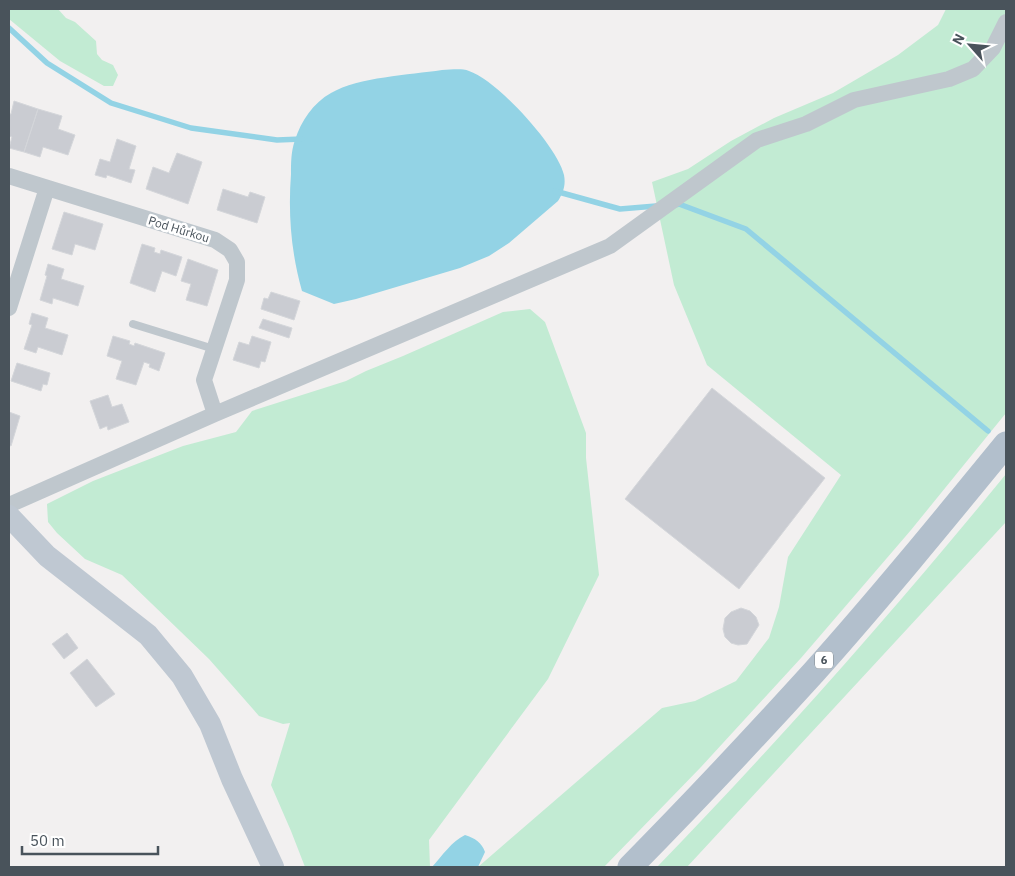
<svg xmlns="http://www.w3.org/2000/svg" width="1015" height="876" font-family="'IBM Plex Sans',sans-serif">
<rect width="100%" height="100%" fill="#f2f0f0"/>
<path fill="#c2ebd3" d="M9 9H58L66 18 75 22 96 41 97 54 102 60 113 65 118 75 113 86H104L60 61 9 19Z
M946 9H1006V413L911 530 801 658 701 767 604 867H478L662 708 695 701 736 681 769 638 779 607 788 557 841 475 707 365 674 285 652 182 688 169 731 141 774 118 833 93 898 55 938 25Z
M530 309 545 322 586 433V458L599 575 548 679 429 840 430 867H305L291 831 271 785 290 723 283 724 259 716 209 659 122 575 85 559 57 533 48 522 47 504 93 481 183 446 236 432 252 411 346 381 366 371 403 356 503 312Z
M1006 474V522L687 867H657C779 741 895 610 1006 474Z"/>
<path fill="#93d3e5" d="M442 70C451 70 461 68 469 71 497 80 558 147 564 175 566 185 563 193 558 201L509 243 489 256 460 268 356 299 334 304 302 291C291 252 288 214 291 174 291 163 291 151 295 140 301 121 313 103 331 93 359 77 409 75 442 70Z
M465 835C475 838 482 843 485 852L478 867H432C442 856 452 841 465 835Z"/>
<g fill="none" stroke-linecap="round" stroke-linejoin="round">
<path stroke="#93d3e5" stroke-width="5.5" d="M9 28 47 63 111 103 191 128 277 140 302 139
M555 191 620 209 656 206
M675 205 679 204 746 229 988 431"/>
</g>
<path fill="#caccd2" stroke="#d4d6da" d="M14 101 38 109 24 152 9 148 12 137 9 136V114H11Z
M38 109 62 116 58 129 75 135 68 155 43 147 40 157 24 152Z
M117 139 136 146 129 169 135 170 131 183 107 175 106 178 95 175 100 159 110 162Z
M177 153 202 162 188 204 146 189 153 167 169 173Z
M223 189 248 197 250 192 265 197 257 223 217 210Z
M64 212 103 224 95 250 75 244 72 255 52 249Z
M142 244 155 248 154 252 160 254 161 250 182 257 176 276 162 271 155 292 130 283Z
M188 259 218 270 207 306 186 300 191 284 181 281Z
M48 264 64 269 61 279 84 286 78 306 53 298 52 304 40 300 47 276 45 275Z
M271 292 300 301 294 320 261 309 264 298 268 299Z
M32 313 48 318 45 328 68 335 62 355 38 347 36 353 24 349 32 325 29 324Z
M263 319 292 328 289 338 259 328Z
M113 336 130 341 129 344 134 346 135 343 165 353 159 371 149 367 150 364 144 362 136 385 116 379 122 361 107 356Z
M252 336 271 342 265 362 261 361 259 368 233 360 239 342 249 345Z
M17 363 50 373 47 385 43 384 41 391 11 381Z
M712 388 825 478 739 589 625 499Z
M108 395 112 407 122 404 129 422 108 430 107 426 100 429 90 401Z
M9 412 20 416 11 446 9 445Z
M741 608 750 611 756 617 759 625 747 644 738 645 731 643 725 637 723 629 725 618 731 612Z
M67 633 78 648 64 659 52 644Z
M87 659 115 694 96 707 70 673Z"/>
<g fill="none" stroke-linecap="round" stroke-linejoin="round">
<path stroke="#bfc7cd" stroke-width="8" d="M133 324 214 349"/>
<path stroke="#bfc7cd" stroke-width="16" d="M9 176 215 240 230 250 237 262V280L204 380 215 414
M9 308 47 188
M9 505 215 414 610 246 757 140 806 124 854 100 949 79 973 69 993 48 1006 22"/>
<path stroke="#bfc8d2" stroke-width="22" d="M9 516 47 556 148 635 182 676 210 724 232 779 273 867"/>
<path stroke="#b2bfcc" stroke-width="25" d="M630 867C693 803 754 738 814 672 880 598 943 521 1006 444"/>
</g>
<g text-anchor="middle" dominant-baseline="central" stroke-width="5" stroke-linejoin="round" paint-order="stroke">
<rect fill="#fff" stroke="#80878c" stroke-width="1" x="815" y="651.5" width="18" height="17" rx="4"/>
<g font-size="11" font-weight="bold" fill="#49535b">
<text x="824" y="660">6</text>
</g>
<g font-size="12" fill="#49535b" stroke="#fff">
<text transform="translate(179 229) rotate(17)">Pod Hůrkou</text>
</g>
</g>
<rect width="1015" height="876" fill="none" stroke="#49535b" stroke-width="20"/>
<g transform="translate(970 45) rotate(297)" stroke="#ffffff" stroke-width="4" paint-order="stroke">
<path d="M0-4L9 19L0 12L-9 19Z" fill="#49535b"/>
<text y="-8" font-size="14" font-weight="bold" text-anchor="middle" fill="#49535b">N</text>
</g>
<path d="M22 846v8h136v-8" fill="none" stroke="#49535b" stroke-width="2.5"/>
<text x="30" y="846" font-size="15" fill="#49535b" stroke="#ffffff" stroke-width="4" paint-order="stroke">50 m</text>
</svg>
